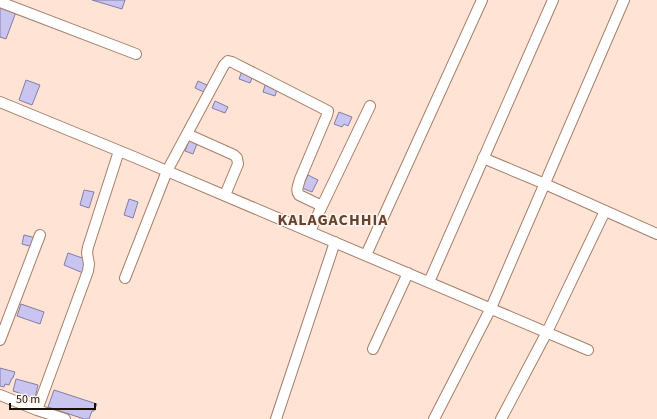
<svg xmlns="http://www.w3.org/2000/svg" width="657" height="419" font-family="'Source Sans 3',sans-serif">
<rect width="100%" height="100%" fill="#ffe4d5"/>
<path fill="#cac4f1" stroke="#837da4" d="M92 0H125L122 9Z
M0 7 16 12 6 39 0 37Z
M242 71 253 76 250 83 239 79Z
M26 80 40 85 32 105 19 100Z
M198 81 209 86 206 93 195 88Z
M266 82 278 86 275 96 263 92Z
M215 101 228 107 225 113 212 108Z
M339 112 352 117 348 126 344 124 342 127 334 124Z
M190 138 198 141 193 154 185 151Z
M308 175 318 180 312 192 302 188Z
M84 190 94 192 89 208 80 205Z
M129 199 138 202 133 218 124 215Z
M24 235 36 238 33 247 22 244Z
M68 253 88 260 83 273 64 265Z
M21 304 44 312 40 324 17 316Z
M0 368 15 372 13 378H12L9 385 5 384 4 387 0 386Z
M16 379 38 385 35 398 13 391Z
M54 390 97 404 94 411H92L89 419H84L48 407Z"/>
<g fill="none" stroke-linecap="round" stroke-linejoin="round">
<defs>
<path id="minor" d="M0 2 136 54
M0 102 134 157 588 350
M187 134 234 155 237 158 238 164 225 195
M483 158 545 184 657 234
M310 231 370 106
M366 255 482 0
M125 278 167 171 224 65 228 61 232 62 328 111 327 115 300 179C299 184 295 190 299 195L322 206
M429 282 553 0
M0 340 40 235
M373 349 408 273
M0 395 37 410 65 419
M37 410 88 271 89 264 87 253 88 247 119 151
M276 419 335 242
M434 419 491 308 624 0
M501 419 547 332 605 211"/>
</defs>
<use href="#minor" stroke="#a57e67" stroke-width="12"/>
<use href="#minor" stroke="#fff" stroke-width="10"/>
</g>
<g text-anchor="middle" dominant-baseline="central" stroke-width="3" stroke-linejoin="round" paint-order="stroke">
<g font-size="16" font-weight="bold" letter-spacing="1" fill="#67432e" stroke="#fef5f0">
<text x="333" y="220">KALAGACHHIA</text>
</g>
</g>
<path d="M10 403v6h85v-6" fill="none" stroke="#1d0f06" stroke-width="2"/>
<text x="16" y="403" font-size="12" fill="#1d0f06" stroke="#fef5f0" stroke-width="3" paint-order="stroke">50 m</text>
</svg>
